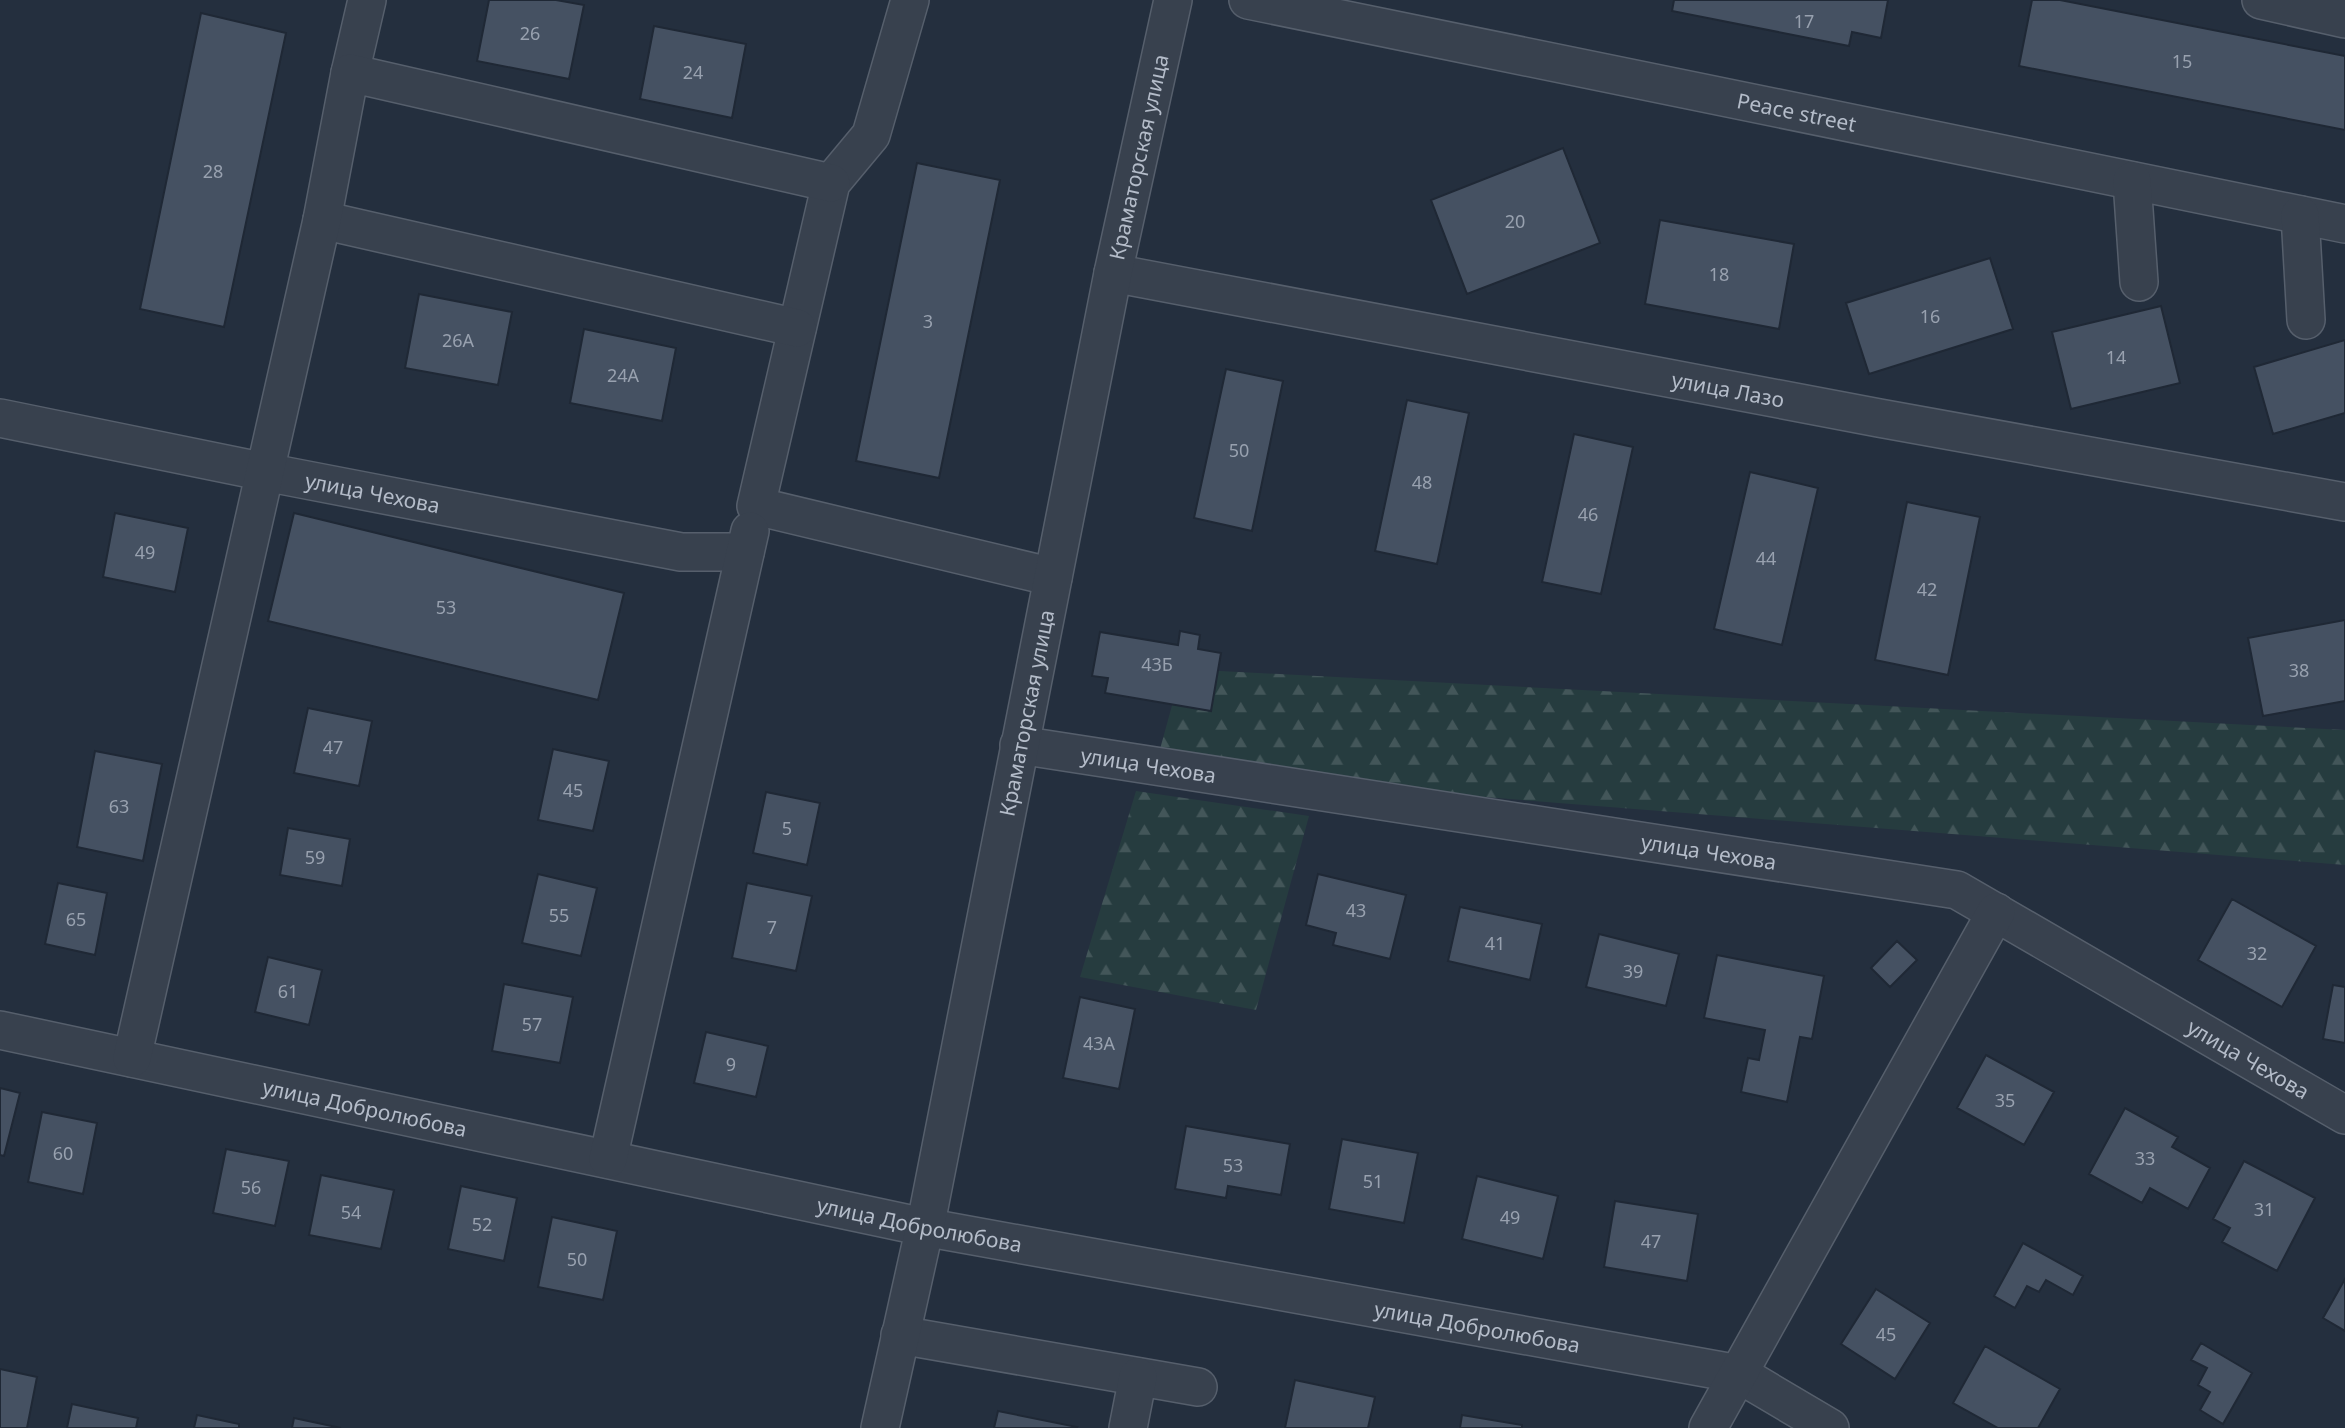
<svg xmlns="http://www.w3.org/2000/svg" width="2345" height="1428" font-family="'Noto Sans',sans-serif">
<defs>
<pattern id="forest-firs" width="22" height="20" patternUnits="userSpaceOnUse" patternTransform="scale(1.75)"><rect width="22" height="20" fill="#263c3f"/><path d="M5 1l3.5 6h-7zM16 11l3.5 6h-7z" fill="#435659"/></pattern>
</defs>
<rect width="100%" height="100%" fill="#242f3e"/>
<path fill="url(#forest-firs)" d="M1182 669 2345 730V865L1154 771Z
M1136 791 1309 816 1256 1010 1080 977Z"/>
<path fill="#455162" stroke="#1f2835" stroke-width="2" d="M489 0H556L584 5 569 79 477 61Z
M1674 0H1888L1881 38 1852 32 1849 46 1672 11Z
M2032 0H2060L2345 56V130L2019 66Z
M201 13 286 33 224 327 140 309Z
M654 26 746 44 732 118 640 99Z
M1563 148 1600 243 1467 294 1431 200Z
M917 163 1000 180 939 478 856 461Z
M1660 220 1794 244 1779 329 1645 304Z
M1990 258 2013 329 1869 374 1846 303Z
M419 294 512 312 498 385 405 368Z
M2161 306 2180 383 2071 409 2052 332Z
M584 329 676 348 662 421 570 403Z
M2345 340V413L2273 434 2254 367Z
M1226 369 1283 381 1252 531 1194 518Z
M1407 400 1469 413 1437 564 1375 551Z
M1574 434 1633 447 1601 594 1542 582Z
M1750 472 1818 488 1782 645 1714 629Z
M1907 502 1980 517 1948 675 1875 660Z
M115 513 188 528 175 592 103 577Z
M294 513 624 593 598 700 268 621Z
M2345 620V701L2263 716 2248 638Z
M1180 631 1200 635 1198 649 1221 653 1211 711 1105 693 1108 678 1092 676 1100 632 1178 645Z
M308 708 372 721 359 786 294 773Z
M553 749 609 761 593 831 538 820Z
M95 751 162 764 143 861 77 847Z
M766 792 820 803 807 865 753 853Z
M288 828 350 839 342 886 280 875Z
M538 874 597 888 581 956 522 943Z
M1318 874 1406 895 1390 959 1333 945 1336 933 1306 925Z
M58 883 107 893 95 955 45 944Z
M747 883 812 896 796 971 732 958Z
M2232 899 2316 946 2282 1007 2198 960Z
M1460 907 1542 924 1530 980 1448 961Z
M1599 934 1679 954 1666 1006 1586 987Z
M1897 941 1917 960 1890 987 1871 968Z
M1717 955 1824 976 1812 1039 1800 1037 1787 1102 1741 1092 1748 1058 1759 1060 1765 1030 1704 1018Z
M268 957 322 970 309 1025 255 1012Z
M504 984 573 997 560 1063 492 1051Z
M2333 985 2345 987V1043L2323 1039Z
M1080 997 1135 1009 1119 1089 1063 1078Z
M706 1032 768 1046 756 1097 694 1083Z
M1986 1055 2054 1092 2024 1145 1957 1108Z
M0 1088 20 1093 4 1156 0 1155Z
M2125 1108 2178 1137 2172 1147 2210 1168 2188 1209 2150 1188 2142 1203 2089 1174Z
M42 1112 97 1123 83 1194 28 1182Z
M1186 1126 1290 1144 1281 1195 1228 1186 1226 1198 1175 1189Z
M1342 1139 1418 1153 1404 1223 1329 1209Z
M226 1149 289 1161 275 1226 213 1213Z
M2244 1161 2315 1198 2277 1271 2222 1242 2230 1228 2213 1219Z
M321 1175 394 1190 381 1249 309 1235Z
M1477 1176 1558 1196 1543 1259 1462 1239Z
M461 1186 517 1198 504 1261 448 1249Z
M1615 1201 1698 1214 1687 1281 1604 1267Z
M552 1217 617 1231 603 1300 538 1287Z
M2023 1243 2083 1276 2073 1295 2046 1280 2039 1292 2027 1286 2015 1308 1994 1296Z
M2345 1279V1331L2323 1318Z
M1876 1289 1930 1323 1895 1379 1841 1344Z
M2201 1343 2252 1373 2223 1424 2200 1410 2210 1392 2198 1385 2207 1368 2191 1360Z
M1985 1346 2060 1389 2038 1428H1998L1953 1403Z
M0 1369 37 1377 27 1428H0Z
M1295 1380 1375 1397 1368 1428H1285Z
M72 1404 138 1418 136 1428H67Z
M998 1411 1077 1427 1076 1428H994Z
M197 1415 239 1424V1428H194Z
M1462 1415 1522 1425V1428H1460Z
M294 1418 341 1428H292Z"/>
<g fill="none" stroke-linecap="round" stroke-linejoin="round">
<defs>
<g id="minor">
<path d="M910 0 871 135 831 183 756 506 1053 577"/>
<path id="s1" d="M1248 0 2345 224"/>
<path d="M2261 0 2345 19"/>
<path d="M350 73 367 0"/>
<path d="M2132 181 2139 282"/>
<path d="M2300 215 2306 320"/>
<path d="M322 220 797 328"/>
<path id="s2" d="M1113 273 1879 418 2345 502"/>
<path id="s3" d="M0 418 265 472 681 552H745"/>
<path id="s4" d="M1019 745 1957 890 2345 1115"/>
<path id="s5" d="M0 1030 924 1227 1739 1374 1830 1428"/>
<path d="M132 1058 322 220 350 73 831 183"/>
<path d="M608 1159 750 531"/>
<path d="M900 1335 1198 1387"/>
<path id="s6" d="M880 1428 928 1213 1113 273 1173 0"/>
<path d="M1128 1428 1138 1377"/>
<path d="M1708 1428 1996 912"/>
</g>
</defs>
<use href="#minor" stroke="#565f6c" stroke-width="40"/>
<use href="#minor" stroke="#38414e" stroke-width="37"/>
</g>
<g text-anchor="middle" dominant-baseline="central" stroke-width="5" stroke-linejoin="round" paint-order="stroke">
<g font-size="18" fill="#98a1af">
<text x="1804" y="21">17</text>
<text x="530" y="33">26</text>
<text x="2182" y="61">15</text>
<text x="693" y="72">24</text>
<text x="213" y="171">28</text>
<text x="1515" y="221">20</text>
<text x="1719" y="274">18</text>
<text x="1930" y="316">16</text>
<text x="928" y="321">3</text>
<text x="458" y="340">26А</text>
<text x="2116" y="357">14</text>
<text x="623" y="375">24А</text>
<text x="1239" y="450">50</text>
<text x="1422" y="482">48</text>
<text x="1588" y="514">46</text>
<text x="145" y="552">49</text>
<text x="1766" y="558">44</text>
<text x="1927" y="589">42</text>
<text x="446" y="607">53</text>
<text x="1157" y="664">43Б</text>
<text x="2299" y="670">38</text>
<text x="333" y="747">47</text>
<text x="573" y="790">45</text>
<text x="119" y="806">63</text>
<text x="787" y="828">5</text>
<text x="315" y="857">59</text>
<text x="1356" y="910">43</text>
<text x="559" y="915">55</text>
<text x="76" y="919">65</text>
<text x="772" y="927">7</text>
<text x="1495" y="943">41</text>
<text x="2257" y="953">32</text>
<text x="1633" y="971">39</text>
<text x="288" y="991">61</text>
<text x="532" y="1024">57</text>
<text x="1099" y="1043">43А</text>
<text x="731" y="1064">9</text>
<text x="2005" y="1100">35</text>
<text x="63" y="1153">60</text>
<text x="2145" y="1158">33</text>
<text x="1233" y="1165">53</text>
<text x="1373" y="1181">51</text>
<text x="251" y="1187">56</text>
<text x="2264" y="1209">31</text>
<text x="351" y="1212">54</text>
<text x="1510" y="1217">49</text>
<text x="482" y="1224">52</text>
<text x="1651" y="1241">47</text>
<text x="577" y="1259">50</text>
<text x="1886" y="1334">45</text>
</g>
<g font-size="21" fill="#b4bcc9" stroke="#1d2633">
<text stroke="none"><textPath href="#s1" startOffset="560">Peace street</textPath></text>
<text stroke="none"><textPath href="#s6" startOffset="1297">Краматорская улица</textPath></text>
<text stroke="none"><textPath href="#s2" startOffset="626">улица Лазо</textPath></text>
<text stroke="none"><textPath href="#s3" startOffset="380">улица Чехова</textPath></text>
<text stroke="none"><textPath href="#s6" startOffset="730">Краматорская улица</textPath></text>
<text stroke="none"><textPath href="#s4" startOffset="131">улица Чехова</textPath></text>
<text stroke="none"><textPath href="#s4" startOffset="698">улица Чехова</textPath></text>
<text stroke="none"><textPath href="#s4" startOffset="1286">улица Чехова</textPath></text>
<text stroke="none"><textPath href="#s5" startOffset="373">улица Добролюбова</textPath></text>
<text stroke="none"><textPath href="#s5" startOffset="940">улица Добролюбова</textPath></text>
<text stroke="none"><textPath href="#s5" startOffset="1507">улица Добролюбова</textPath></text>
</g>
</g>
</svg>
